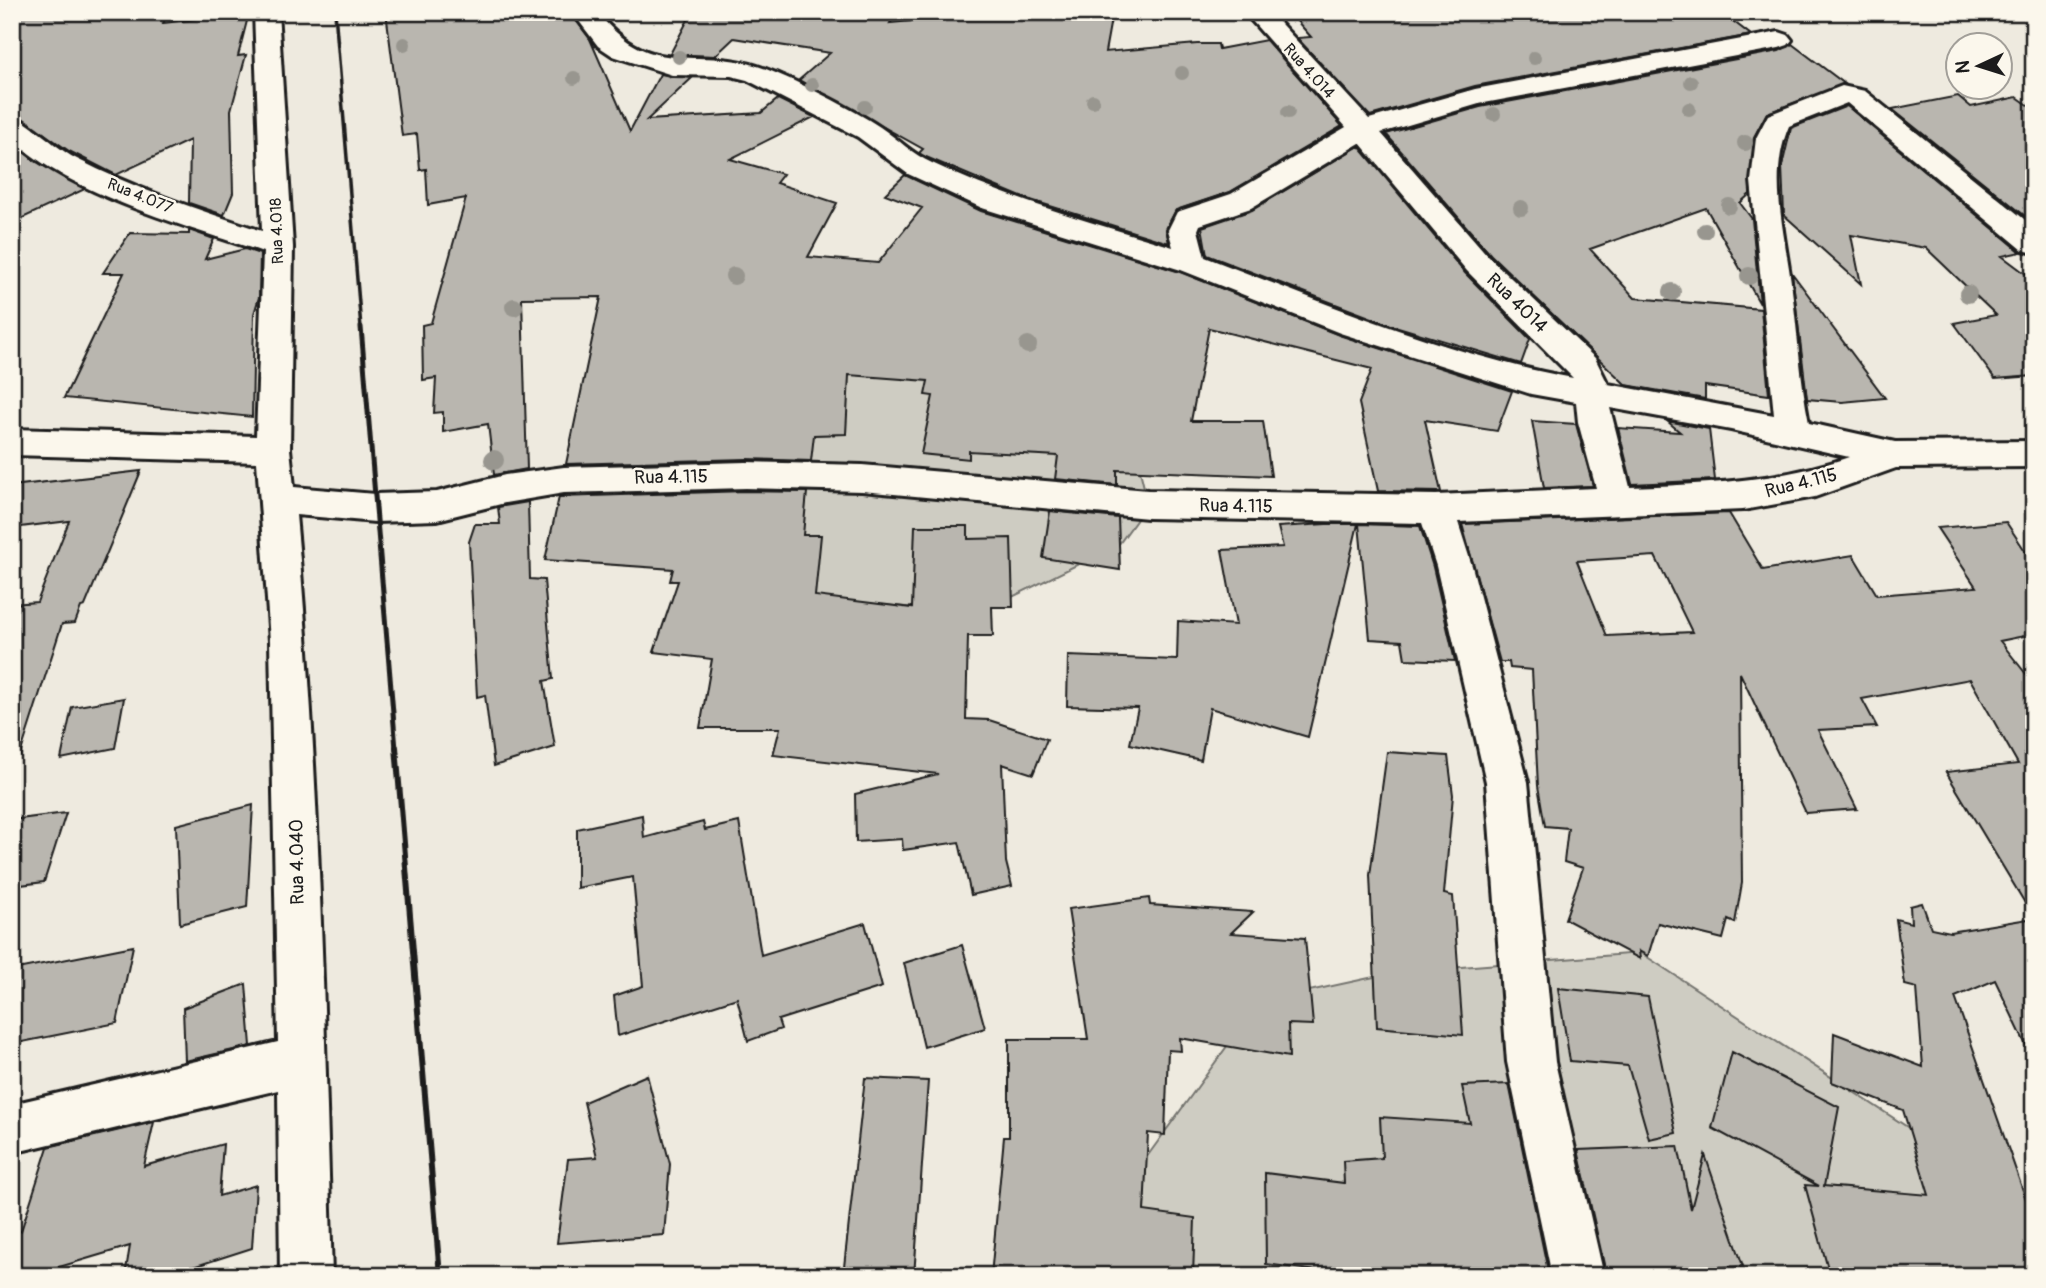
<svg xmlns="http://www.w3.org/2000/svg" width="2046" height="1288" font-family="Pangolin,sans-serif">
<rect width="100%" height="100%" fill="#eeeadf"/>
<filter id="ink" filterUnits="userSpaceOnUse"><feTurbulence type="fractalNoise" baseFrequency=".0143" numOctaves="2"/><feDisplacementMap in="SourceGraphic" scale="14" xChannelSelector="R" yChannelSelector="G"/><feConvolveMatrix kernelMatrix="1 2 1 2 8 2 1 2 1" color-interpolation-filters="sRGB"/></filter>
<g filter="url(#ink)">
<path fill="#ceccc2" stroke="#75746f" stroke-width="2" d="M761 374 1117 375 1148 504 1119 544 992 607H905L812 598 684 493Z
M1641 953 1947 1153 2034 1276H1150L1143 1236 1146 1158 1259 1002 1397 972Z"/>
<path fill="#b9b6af" stroke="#1c1c1c" stroke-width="2" fill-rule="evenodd" d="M12 12H169L163 23 249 13 238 56 246 55 231 110 233 193 224 215 189 203 190 140 116 175 69 151 22 118 12 80Z
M386 12H570L590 39 630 131 660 74 692 78 647 120 761 113 778 99 814 117 730 159 783 174 776 183 837 203 808 257 878 263 922 208 885 194 905 175 981 211 1180 272 1339 335 1512 391 1497 431 1425 420 1441 492 1378 491 1359 403 1372 369 1209 328 1191 421H1263L1271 476 1117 470V485L1055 479 1058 456 969 451V459L921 454 933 396 925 395 928 381 849 375 846 434 814 435 811 461 746 459 566 464 601 297 522 298 527 469 494 475 488 424 443 432V412L434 413 436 378 423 380 422 325 431 323 466 198 428 205 426 169 420 170 417 134 402 136Z
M692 12H896L890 23 1004 12H1010V18L1111 19 1105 52 1197 44H1218L1219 49 1266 40 1342 126 1230 192 1176 210 1166 229 1169 243 1021 197 926 157 919 153 923 149 799 80 830 53 734 38 715 56 670 54Z
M1289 12H1721L1751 35 1475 86 1370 116 1297 38 1311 37Z
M1792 44 1845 84 1767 113 1754 137 1750 194 1740 203 1752 219 1760 304 1706 208 1590 249 1635 298 1761 309 1769 395 1705 386V399L1626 385 1491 255 1386 134 1480 107 1779 51Z
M1958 96 1971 107 2017 97 2034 109V223L1892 109Z
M1847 106 2021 252 2002 256 2034 280V376L1995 379 1954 323 1996 315 1926 248 1851 235 1861 284 1784 215 1782 166 1791 128Z
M12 143 35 161 85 189 12 223Z
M1359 146 1465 273 1530 339 1521 364 1388 324 1207 255 1202 227 1252 210Z
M189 230 214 239 205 259 245 249 260 254 259 297 254 314 252 417 64 398 124 273H103L130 233 189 234Z
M1792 273 1885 398 1842 402 1807 399Z
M1532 421 1576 424 1593 486 1544 488Z
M1667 421 1709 429 1715 480 1632 484 1618 428 1680 432Z
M141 471 85 606 81 607 75 623 62 624 20 755 12 754V604L37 602 69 521 12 528V486Z
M746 491 807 492 803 535H821L815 596 912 608 915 526H968V539L1011 538 1013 607H992L993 636H968L966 719 989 720 1047 739 1033 774 1002 764 1006 862 1012 886 971 895 959 842 903 850 902 839 856 842 855 794 938 774 773 755 780 728H700L712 659 654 652 678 581H670L673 569 545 560 559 497Z
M528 502 530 579 544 580 553 679 544 681 555 747 494 766 485 695 477 697 469 542 475 524H500L498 507Z
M1050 511 1118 518 1120 570 1043 558Z
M1729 513 1763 570 1853 555 1877 595 1976 587 1937 528 2006 522 2034 564V634L2000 641 2034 684V1062L1995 980 1955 997 2034 1222V1276H1830L1805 1185 1819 1186 1712 1128 1732 1052 1839 1107 1824 1186 1929 1195 1903 1110 1832 1082 1834 1033 1923 1067 1917 988 1905 985 1896 919 1911 923 1910 906 1922 903 1931 928 1950 932 2034 918 1946 772 2018 764 1970 679 1862 699 1877 727 1818 730 1857 809 1806 813 1740 673 1742 883 1735 923 1728 920 1723 939 1658 923 1648 956 1639 951 1640 959 1565 919 1583 868 1564 862 1568 828 1545 826 1538 786 1532 670 1510 668 1509 662H1500L1462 524ZM1655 556 1692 632 1607 636 1577 561Z
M1326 524H1358L1308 737 1210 708 1201 760 1130 744 1138 708 1067 706 1068 656 1177 660 1178 621 1236 625 1222 550 1283 547 1278 527Z
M1359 524 1420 526 1433 567 1455 661 1405 659 1402 641 1370 639Z
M124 698 115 748 61 759 72 707Z
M1387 752 1448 756 1453 795 1444 894 1453 896 1463 1035 1377 1027 1370 875Z
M253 805 247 907 180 924 176 825Z
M66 813 44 882 12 886V820Z
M642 815 644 838 703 822 705 830 739 822 761 955 865 923 882 987 778 1020 781 1029 748 1041 737 998 618 1036 614 996 643 986 633 877 577 888V829Z
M1149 898 1150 905 1253 912 1231 933 1305 938 1313 1025 1288 1024 1289 1057 1180 1038 1181 1051 1168 1050 1165 1135 1148 1133 1144 1211 1195 1218 1193 1276H991L1004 1137H1009V1039H1088L1068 909Z
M962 945 985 1028 924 1047 904 963Z
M133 946 117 1023 12 1044V970Z
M246 984 251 1046 185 1061 183 1008Z
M1558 988 1648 997 1676 1133 1649 1139 1628 1066 1570 1061Z
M647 1075 670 1164 664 1235 557 1243 568 1159 597 1157 584 1102Z
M865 1078 928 1081 914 1276H843Z
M1509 1084 1549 1276H1353L1266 1264 1265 1173 1344 1183 1343 1161 1382 1158 1380 1117 1470 1123 1462 1086Z
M154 1122 144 1166 223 1144 219 1196 256 1185 252 1248 165 1276H125L130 1246 29 1276H12V1234L21 1231 48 1147Z
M1678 1146 1691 1209 1705 1155 1743 1266 1606 1273 1578 1150Z"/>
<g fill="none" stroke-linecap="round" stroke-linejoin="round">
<defs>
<path id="minor" d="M254 12H278L293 247 290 449 294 487 375 494 437 492 505 475 564 467 746 462 862 465 1148 490 1436 495 1596 488 1578 422 1576 402 1531 394 1340 333 1181 270 982 208 908 174 858 137 747 80 731 76 672 75 613 56 598 46 572 12H597C655 84 698 42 766 69 797 81 853 109 880 127 897 138 913 155 932 163 1009 200 1091 222 1173 247L1168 230 1177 212 1231 194 1346 127 1244 12H1270L1369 119 1475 89 1779 32 1788 35 1792 40 1788 45 1779 48 1479 104 1381 133 1489 257 1595 358 1608 384 1774 415 1751 181 1756 138 1768 115 1842 86 1865 91 2034 227V253L2023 250 1847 103 1789 126C1767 177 1786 237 1792 290 1798 334 1800 379 1809 423L1895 442 2034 441V467L1896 468 1815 497 1743 510 1458 522 1472 566 1528 782 1555 1062 1604 1276H1552L1507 1062 1486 782 1436 566 1422 523 1148 518 862 491 746 488 564 493 505 503 437 520 375 522 296 515C320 768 324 1022 332 1276H280L278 1090 12 1153V1104L278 1042 270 641 257 462 12 455V429L256 436 263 252C186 226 71 195 12 139V116C28 120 56 148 75 158 135 189 199 210 262 231ZM1360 143 1467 271 1573 378C1447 355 1325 303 1205 257L1198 230 1200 225 1251 208ZM1610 408 1731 430 1849 457C1777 482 1705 484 1630 487Z"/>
</defs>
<use href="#minor" stroke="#1c1c1c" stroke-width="6"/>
<use href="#minor" fill="#fbf7ec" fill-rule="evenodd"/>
<path stroke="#1c1c1c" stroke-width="3.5" d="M335 12 361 328"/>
<path stroke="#1c1c1c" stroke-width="5" d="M361 327 396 749"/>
<path stroke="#1c1c1c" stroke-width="6" d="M396 747 440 1276"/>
</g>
<g fill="#98968f">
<circle cx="404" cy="44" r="7"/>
<circle cx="679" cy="57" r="7"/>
<circle cx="1534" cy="58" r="7"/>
<circle cx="1182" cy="73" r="7"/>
<circle cx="574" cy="78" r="7"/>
<circle cx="1691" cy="82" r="7"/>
<circle cx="812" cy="85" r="7"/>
<circle cx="1093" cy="101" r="7"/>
<circle cx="865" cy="107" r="7"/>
<circle cx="1689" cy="109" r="7"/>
<circle cx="1288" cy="112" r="7"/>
<circle cx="1494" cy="114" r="7"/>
<circle cx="1745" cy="143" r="8"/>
<circle cx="1729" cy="206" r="8"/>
<circle cx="1521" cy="208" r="8"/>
<circle cx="1705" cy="231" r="8"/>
<circle cx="734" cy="276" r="9"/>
<circle cx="1749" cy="276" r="9"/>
<circle cx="1672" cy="292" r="9"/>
<circle cx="1968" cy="294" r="9"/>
<circle cx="514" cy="307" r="9"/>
<circle cx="1028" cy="345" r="9"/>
<circle cx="494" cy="460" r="10"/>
</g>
</g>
<g text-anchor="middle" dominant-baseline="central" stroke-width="5" stroke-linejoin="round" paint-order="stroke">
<g font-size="16" fill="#1c1c1c" stroke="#fbf7ec">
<text transform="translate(1309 71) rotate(48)">Rua 4.014</text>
<text transform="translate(140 196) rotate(22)">Rua 4.077</text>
<text transform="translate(277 231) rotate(-92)">Rua 4.018</text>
</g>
<g font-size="19" fill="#1c1c1c" stroke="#fbf7ec">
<text transform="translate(1517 303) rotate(44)">Rua 4014</text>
<text transform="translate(671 477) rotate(-1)">Rua 4.115</text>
<text transform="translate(1801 483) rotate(-14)">Rua 4.115</text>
<text transform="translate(1236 506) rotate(1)">Rua 4.115</text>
<text transform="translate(297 862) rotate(-91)">Rua 4.040</text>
</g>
</g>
<rect width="2046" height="1288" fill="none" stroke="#fbf7ec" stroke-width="42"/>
<rect x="21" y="21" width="2004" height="1246" fill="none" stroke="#1c1c1c" stroke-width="2.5" filter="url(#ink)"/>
<g transform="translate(1979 66) rotate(266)"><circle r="33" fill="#fbf7ec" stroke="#a29f99" stroke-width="2"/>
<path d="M0-5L12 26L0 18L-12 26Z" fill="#1c1c1c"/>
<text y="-10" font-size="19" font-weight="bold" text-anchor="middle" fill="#1c1c1c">N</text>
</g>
</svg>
